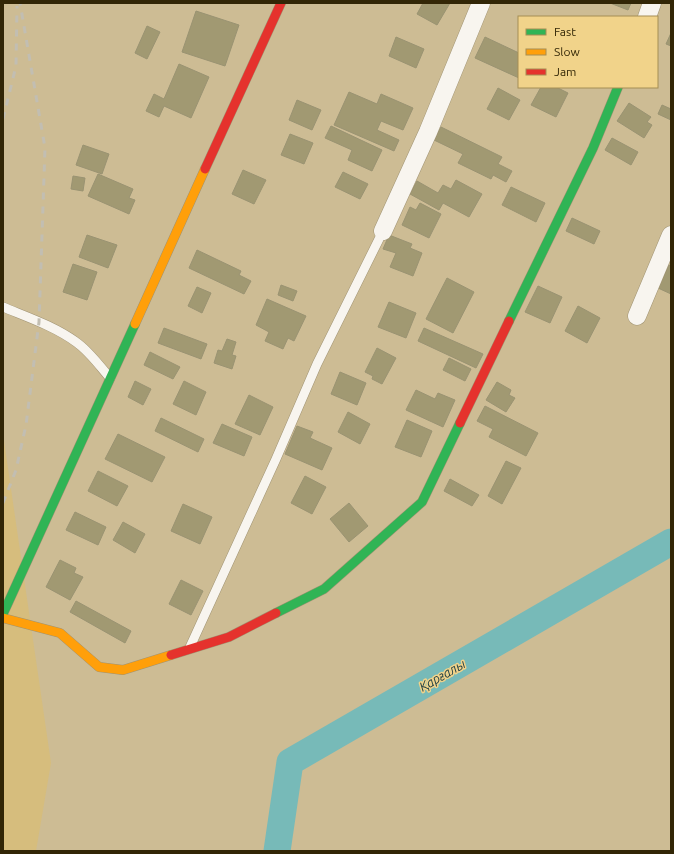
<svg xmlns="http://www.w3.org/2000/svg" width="674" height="854" font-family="Ubuntu,sans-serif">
<rect width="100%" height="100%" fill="#cdbc94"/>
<path fill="#d6bd7d" d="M3 434 51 763 36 851H3Z"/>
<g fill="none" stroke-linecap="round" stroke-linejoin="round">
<path stroke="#77bab8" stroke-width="27" d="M277 851 290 762 671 542"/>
</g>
<path fill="#a19972" stroke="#9a9372" d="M423 3H450L437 25 417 14Z
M610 3H631L628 10Z
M196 11 239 25 225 66 182 52Z
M147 26 160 32 147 59 135 53Z
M671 33V46L666 44Z
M396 37 424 49 416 68 389 56Z
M485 37 519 53V78L475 58Z
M179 64 209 77 191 118 164 106 159 117 146 111 154 94 164 99Z
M541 87H556L568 93 556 117 531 105Z
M498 88 520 100 509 120 487 109Z
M349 92 377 104 381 94 413 108 403 130 381 121 377 130 399 140 394 151 334 125Z
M297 100 321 110 312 130 289 120Z
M629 103 651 117 647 122 652 125 644 138 617 121Z
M662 105 671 109V120L658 114Z
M331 126 382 150 372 171 348 160 352 150 325 138Z
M441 127 502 157 498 164 512 171 506 182 493 175 491 179 458 163 463 154 434 140Z
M290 134 313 143 304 164 281 155Z
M612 138 638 152 631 165 605 150Z
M83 145 109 154 102 174 76 165Z
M243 170 266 180 254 204 232 194Z
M343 172 368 184 360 199 335 187Z
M98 174 133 189 129 198 135 200 129 214 88 196Z
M73 176 85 178 83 191 71 189Z
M456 180 482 194 469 217 443 203 439 210 410 194 417 181 438 193 443 185 451 189Z
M511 187 545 203 536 222 502 205Z
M420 203 441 214 429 238 402 225 410 207 416 210Z
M572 218 600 231 594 244 566 231Z
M87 235 117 245 108 268 79 257Z
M389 235 412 244 410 248 422 253 413 276 390 267 396 253 383 249Z
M197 250 241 271 239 275 251 281 244 294 189 268Z
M73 264 97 272 87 300 63 292Z
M669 265 671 266V294L658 288Z
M447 278 474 292 453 333 426 319Z
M281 285 297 291 293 301 278 295Z
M538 286 562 297 550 323 525 312Z
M197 287 211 293 202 313 188 306Z
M267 299 306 316 294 341 288 338 283 349 265 341 269 332 256 325Z
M389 302 416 313 406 338 378 327Z
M578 306 600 318 587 343 565 331Z
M164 328 207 344 201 359 158 343Z
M424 328 483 354 476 368 418 341Z
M227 339 236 342 232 355 236 356 232 369 214 363 218 350 222 351Z
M377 348 396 358 382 384 372 379 373 376 365 372Z
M150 352 180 367 173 379 144 365Z
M449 358 471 369 465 381 443 370Z
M340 372 366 383 357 405 331 394Z
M135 381 151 389 143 405 128 397Z
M184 381 206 392 196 415 173 404Z
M497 382 511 390 509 395 515 398 506 412 486 400Z
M416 390 435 399 438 393 455 400 443 427 406 410Z
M249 395 273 407 260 435 235 424Z
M485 406 538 433 526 456 489 437 493 429 477 421Z
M348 412 370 424 360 444 338 432Z
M161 418 204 439 198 452 155 431Z
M407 420 432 431 421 457 395 447Z
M222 424 252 437 244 456 213 443Z
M297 426 313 432 310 438 332 448 322 470 285 454Z
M118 434 165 457 152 482 105 459Z
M506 461 521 468 502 504 488 496Z
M98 471 128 486 117 506 88 491Z
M305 476 326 487 312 514 291 503Z
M450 479 479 495 472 506 444 491Z
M349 503 368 526 349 542 330 519Z
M183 504 212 517 200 544 171 531Z
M75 512 106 527 98 545 66 530Z
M123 522 145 534 135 553 113 540Z
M60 560 76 568 74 573 83 577 70 600 46 587Z
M181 580 203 591 191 615 169 604Z
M76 601 131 631 125 643 70 612Z"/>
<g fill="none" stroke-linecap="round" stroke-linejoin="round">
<defs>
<path id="lane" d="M3 307C27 317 54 326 76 342 89 351 99 365 110 378
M190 647 276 459 317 364 383 231"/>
<path id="street" d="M647 17 652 3
M383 231 428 132 481 3
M637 316 671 235"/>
<path id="fast" d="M509 321 593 148 618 87
M276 613 324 589 422 502 460 423
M3 614 135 324"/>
<path id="slow" d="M135 324 205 169
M3 618 60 633 99 667 123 670 171 655"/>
<path id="jam" d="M205 169 281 3
M460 423 509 321
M171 655 229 637 276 613"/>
</defs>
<use href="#lane" stroke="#a09373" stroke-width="10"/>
<use href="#street" stroke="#a09373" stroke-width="19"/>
<use href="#fast" stroke="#a09373" stroke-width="10"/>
<use href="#slow" stroke="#a09373" stroke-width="10"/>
<use href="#jam" stroke="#a09373" stroke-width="10"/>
<use href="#lane" stroke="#f8f5ef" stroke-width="9"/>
<use href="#street" stroke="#f8f5ef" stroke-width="18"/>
<use href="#fast" stroke="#30b455" stroke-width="9"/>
<use href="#slow" stroke="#ff9f0a" stroke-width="9"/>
<use href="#jam" stroke="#e5322d" stroke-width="9"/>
<path stroke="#c2beb2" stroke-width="3" stroke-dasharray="7 7" stroke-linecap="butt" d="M3 119 16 66 17 6
M3 503 16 470 26 425 39 322 45 148 20 3"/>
</g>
<g text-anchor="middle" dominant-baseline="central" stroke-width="3" stroke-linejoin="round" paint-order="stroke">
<g font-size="13" font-style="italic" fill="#214146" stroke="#f1d38a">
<text transform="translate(442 675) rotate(-30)">Қарғалы</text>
</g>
</g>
<rect width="674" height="854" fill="none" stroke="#322606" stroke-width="8"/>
<rect x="518" y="16" width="140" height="72" fill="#f1d38a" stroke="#a58e55"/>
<rect x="526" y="29" width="20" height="6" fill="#30b455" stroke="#a58e55"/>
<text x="554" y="36" font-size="12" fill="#322606">Fast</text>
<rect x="526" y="49" width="20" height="6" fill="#ff9f0a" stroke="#a58e55"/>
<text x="554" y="56" font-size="12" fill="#322606">Slow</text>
<rect x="526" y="69" width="20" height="6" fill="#e5322d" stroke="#a58e55"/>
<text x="554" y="76" font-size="12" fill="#322606">Jam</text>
</svg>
